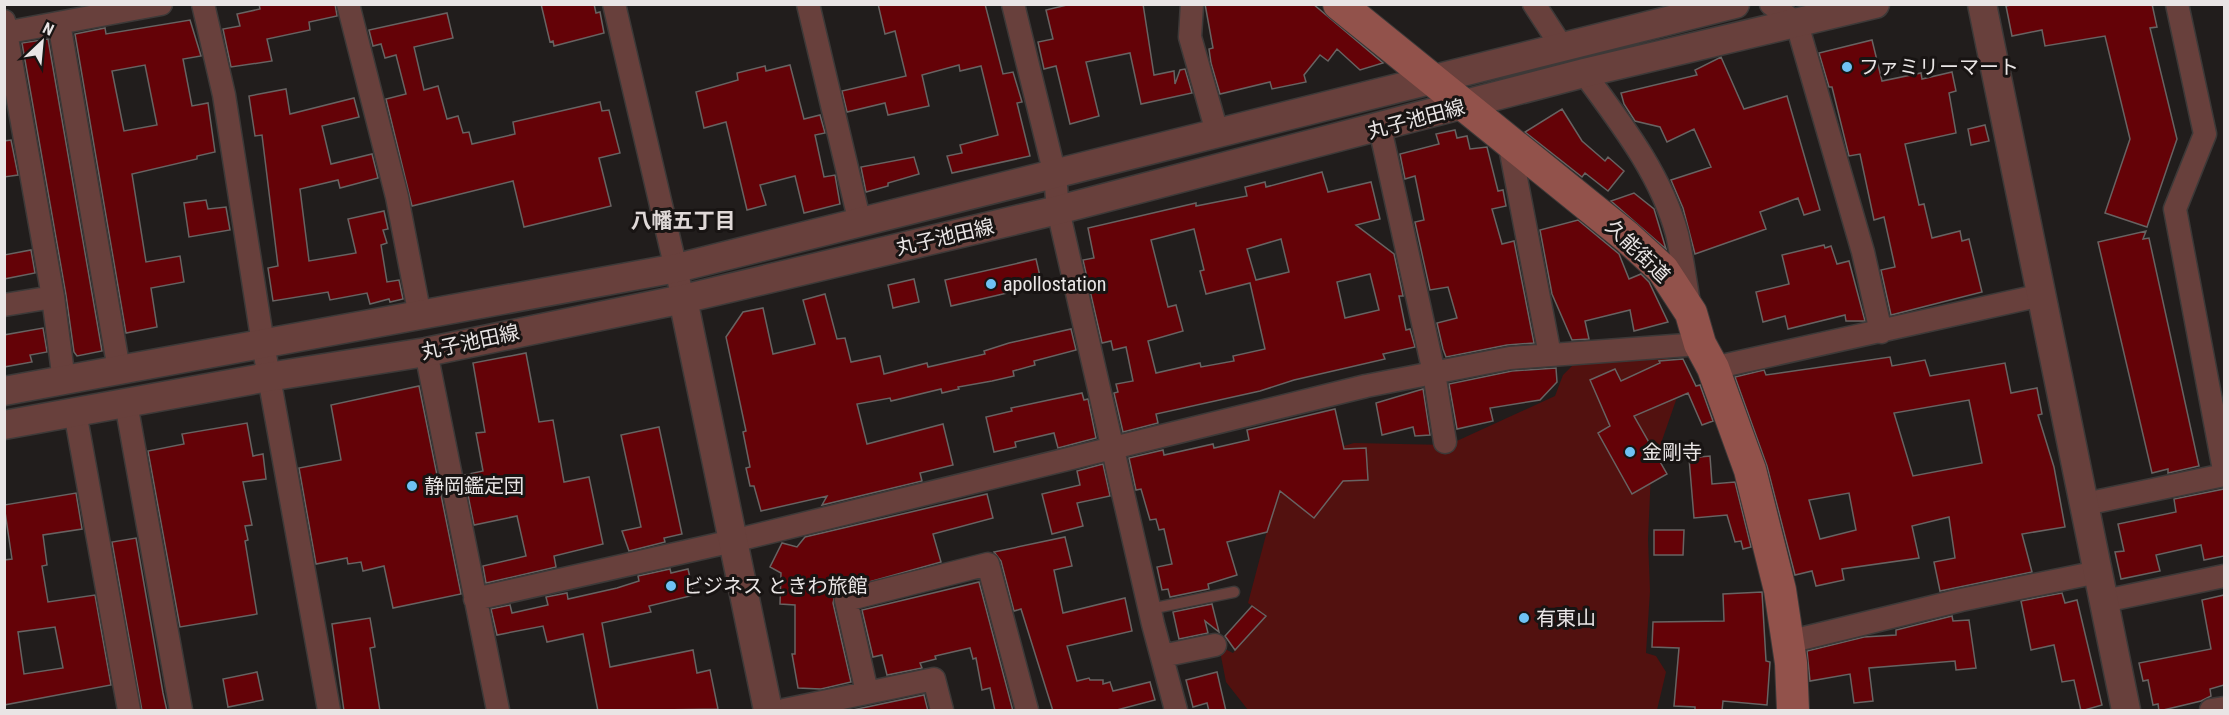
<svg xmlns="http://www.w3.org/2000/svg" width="2229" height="715" font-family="'Roboto Condensed','Noto Sans JP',sans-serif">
<rect width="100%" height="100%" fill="#211d1c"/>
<path fill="#52110f" d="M1663 358 1678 362 1682 383 1651 472 1648 539 1650 591 1646 653 1656 656 1666 672 1657 710H1248L1226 682 1219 646 1233 653 1267 616 1248 603 1271 516 1285 483 1315 454 1354 443 1448 445 1555 396 1563 375 1574 364Z"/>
<path fill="#640207" stroke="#686362" stroke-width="1.5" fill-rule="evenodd" d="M259 4H335L337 16 309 22 310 30 267 39 272 61 231 67 223 29 240 26 237 14 260 9Z
M541 4H594L596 13 600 12 604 33 554 46 553 41 550 42Z
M878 4H985L1003 74 1013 72 1022 102 1017 103 1030 156 952 173 947 156 962 153 960 145 998 135 981 66 960 71 959 65 922 75 929 106 888 115 885 103 847 112 842 91 906 76 895 31 885 34Z
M1071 4H1143L1154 75 1174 71 1175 84 1180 70 1185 69 1192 93 1141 104 1130 53 1086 62 1099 116 1070 124 1056 66 1044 69 1038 42 1053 39 1046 10Z
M1205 4H1313L1383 63 1360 70 1337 49 1328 61 1320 55 1304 75 1306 82 1272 89 1270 82 1220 94 1211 63 1209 49 1213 48Z
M2015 4H2152L2157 27 2150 28 2177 139 2147 227 2105 213 2130 139 2105 36 2045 46 2042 30 2012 36 2006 6Z
M447 13 453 38 414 47 424 90 438 86 447 119 458 116 463 133 469 132 472 144 515 134 513 122 600 102 602 111 609 110 620 153 599 158 611 206 524 227 513 181 412 206 386 99 406 94 396 55 385 58 381 44 373 46 369 30Z
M190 20 201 56 183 59 192 106 208 103 215 152 197 156V159L132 174 146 262 180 256 184 282 151 288 157 327 126 333 75 34 105 28 106 34ZM145 65 157 125 124 131 112 71Z
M48 39 102 351 77 356 74 352 66 295 22 43Z
M1872 40 1882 81 1921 73 1922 79 1952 72 1956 91 1949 93 1956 133 1905 144 1919 205 1924 204 1932 238 1960 231 1962 241 1969 239 1982 292 1891 315 1881 270 1895 267 1884 217 1874 220 1860 154 1849 156 1832 87H1829L1819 53Z
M1721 57 1744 109 1787 96 1820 210 1804 215 1798 198 1760 212 1766 229 1695 254 1683 208 1671 180 1711 167 1694 129 1667 142 1660 127 1635 121 1624 104 1621 93 1697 75 1695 70Z
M790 65 804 119 820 115 825 133 815 135 824 177 835 175 840 204 804 213 795 176 760 185 766 205 747 210 726 122 704 128 696 92 738 80 737 73 765 66 766 71Z
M286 89 290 114 354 98 359 117 322 126 331 164 372 154 378 178 340 188 338 180 300 189 309 261 356 253 348 219 384 211 388 229 383 230 387 243 381 245 387 282 399 280 403 299 390 302 389 299 370 304 367 293 330 300 328 292 273 301 268 268 278 266 262 135 255 136 249 96Z
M1562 109 1582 141 1605 161 1608 157 1624 171 1608 191 1585 173 1582 177 1525 132Z
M1985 125 1989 141 1971 145 1968 129Z
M1455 130 1457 138 1467 136 1470 149 1487 147 1498 191 1503 190 1506 206 1492 209 1502 244 1514 241 1534 343 1507 345 1446 357 1443 349 1437 323 1457 318 1448 287 1430 290 1415 222 1424 220 1415 176 1405 179 1400 154 1439 144 1436 134Z
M11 140 18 175 4 177V141Z
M914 157 919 174 888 183V186L866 192 861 167Z
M1322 172 1328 192 1371 182 1380 219 1356 225 1394 254 1403 296H1399L1406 330 1410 329 1415 347 1383 354 1385 359 1294 380 1260 391 1156 414 1158 423 1123 432 1114 393 1118 392 1116 384 1133 381 1126 347 1113 350 1111 341 1102 343 1083 260 1094 258 1088 228 1196 203V206L1247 196 1245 187 1265 182 1266 187ZM1194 229 1204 270 1200 271 1206 294 1250 283 1265 349 1233 356 1234 361 1201 367 1200 363 1156 373 1148 341 1183 331 1176 305 1168 307 1151 240ZM1281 239 1289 272 1256 280 1247 249ZM1370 274 1379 310 1345 318 1337 282Z
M1634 193 1654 209 1666 249 1611 201Z
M206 200 208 209 226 207 230 230 189 237 184 203Z
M1578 220 1619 254 1629 279 1641 274 1649 282 1668 322 1634 331 1630 310 1585 321 1589 339 1572 340 1552 294 1540 230Z
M2146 231 2143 239 2149 238 2199 466 2168 473V469L2152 473 2098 242Z
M1824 245 1825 248 1831 246 1837 264 1849 261 1865 321H1846L1845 315 1788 329 1785 316 1763 322 1756 292 1789 284 1782 255Z
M31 250 35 273 4 279V255Z
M1036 259 1042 285 951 306 945 280Z
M914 279 919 302 893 308 888 285Z
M825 294 837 339 845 338 851 362 880 356 884 374 927 363 928 367 985 354 984 351 1009 343 1071 329 1076 350 1034 361 1035 365 1013 371 1014 376 992 381 958 387 959 389 942 393 941 389 891 401 890 398 857 404 867 444 943 424 953 465 920 473 922 481 822 505 827 496 761 511 754 486H750L746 468 750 467 743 432 746 431 726 337 743 312 763 308 773 354 815 344 803 300Z
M43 328 47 352 30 355 32 362 4 367V335Z
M526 353 539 422 553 420 564 482 589 477 603 544 554 556 556 567 486 583 483 566 526 556 517 516 474 525 464 475 483 471 476 433 485 432 473 363Z
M1890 357 1892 366 1925 360 1930 376 2005 363 2011 393 2037 388 2042 414 2038 415 2054 467 2065 527 2022 534 2032 572 1940 591 1934 562 1955 558 1949 517 1912 526 1919 558 1842 569 1844 580 1816 586 1812 571 1795 575 1767 466 1735 377 1764 370 1766 375ZM1969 400 1982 463 1913 476 1894 413ZM1849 493 1856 530 1820 539 1809 500Z
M1683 359 1696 386 1700 385 1713 421 1702 425 1688 393 1634 416 1667 474 1632 494 1598 433 1610 426 1590 380 1615 369 1621 381 1660 363 1659 361Z
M1556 368 1557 382 1540 400 1490 408 1493 421 1457 429 1449 384 1512 371Z
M419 386 461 594 393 608 384 566 363 571 361 562 348 564 347 558 316 564 299 468 341 460 331 405Z
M1423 389 1430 435 1415 436 1413 427 1382 435 1376 403Z
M1082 393 1084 400 1088 399 1096 438 1058 448 1054 433 1015 442 1016 447 994 452 986 417 1012 411 1011 408Z
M1335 409 1344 449 1366 448 1368 480 1343 481 1314 518 1280 491 1267 532 1227 542 1237 575 1208 584 1209 589 1170 597 1168 589 1162 590 1157 567 1172 564 1164 529 1159 530 1156 519 1150 520 1141 489 1136 490 1129 458 1163 450 1164 455 1213 444 1214 448 1249 440 1247 430Z
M247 423 253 456 263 454 266 479 243 482 252 525 245 526 248 540 245 541 257 614 180 627 148 451 184 444 182 434Z
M659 427 682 534 664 538 665 542 629 551 622 531 641 527 621 435Z
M1710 456 1712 484 1735 482 1751 547 1743 549 1741 541 1735 542 1727 515 1694 518 1689 458Z
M1103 464 1110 496 1077 503 1083 526 1052 534 1042 494 1080 485 1077 471Z
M2224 489V556L2204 560 2201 545 2156 555 2160 571 2121 579 2115 552 2124 551 2118 524 2176 512 2174 499Z
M76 493 82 529 43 535 47 565 42 566 48 602 95 595 111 685 4 705V560L12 559 4 505ZM55 627 63 668 24 674 18 632Z
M987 494 993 518 933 534 941 562 836 591 833 603 851 682 821 689 798 688 792 654H795V605L780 604 781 573 770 567 782 543 797 547 805 537Z
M1654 530H1684L1683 555H1654Z
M1065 537 1072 566 1054 570 1063 613 1125 598 1132 631 1067 646 1077 681 1089 678 1090 680H1103V684L1110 682 1113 691 1150 682 1155 700 1113 711H1053L1021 609 1014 611 1001 561 994 552Z
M136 538 163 693 167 711H142L112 542Z
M670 569 671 573 688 569 694 595 649 606 651 612 602 623 610 667 693 650 697 673 710 670 718 709 598 711 583 634 547 642 543 626 497 635 491 609 510 605 512 613 548 605 546 597 567 593 568 599 617 588 639 581 638 576Z
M979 582 1013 711H995L990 688 982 690 976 658 973 659 970 648 935 656 936 659 920 663 922 668 887 675 882 655 873 657 862 610Z
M1762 592 1766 661 1770 662 1767 705 1723 701 1722 711H1695V707L1674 706 1679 648 1652 647 1653 622 1724 621 1723 594Z
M2062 593 2065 603 2077 600 2102 705 2081 711 2074 680 2062 682 2054 645 2031 650 2021 601Z
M2224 595V685L2210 689 2211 696 2201 701 2159 711 2158 704 2153 705 2148 680 2143 681 2139 663 2211 649 2202 600Z
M1212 604 1219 632 1205 621 1208 633 1179 639 1173 612Z
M1252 606 1266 616 1235 650 1225 636Z
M1952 616 1953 621 1969 620 1976 668 1956 670 1955 661 1869 668 1873 701 1854 703 1850 674 1810 681 1807 651 1864 637 1896 635V630Z
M370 618 375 647 370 648 380 711H344L332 624Z
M257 672 263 700 228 707 223 679Z
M1217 672 1226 711H1209L1207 703 1193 707 1186 680Z
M924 695 928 711H848Z"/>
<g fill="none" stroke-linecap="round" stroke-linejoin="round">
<defs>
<path id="service" d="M1150 609 1234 592"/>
<path id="minor" d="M203 4 224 95 263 344 329 710
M348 4 397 197 420 316
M614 4 683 299
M808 4 860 223
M1013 4 1055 175 1058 210 1153 624 1176 710
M1192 4 1190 37 1217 132
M1534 4 1562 47
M1771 4 1797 24 1863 252 1881 332
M2177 4 2205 134 2175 209 2224 470
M4 21 53 297 64 381
M59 23 119 370
M4 33 161 4
M1584 73C1620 122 1661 174 1677 234 1682 256 1685 280 1689 303
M1380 128 1434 373 1445 442
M1509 142 1550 355
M4 305 53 297
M426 352 498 710
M1713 368 2042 295
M126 403 181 710
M75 412 129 710
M2085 504 2224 475
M475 599 733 541 1366 386 1510 358 1700 344
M2104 601 2224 576
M1788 642 1961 600 2098 572
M1162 656 1215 645
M867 692 846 600 988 564 1027 710
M784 710 934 679 942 710
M2211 710 2224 708"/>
<path id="tertiary" d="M1982 4 2126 710
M683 299 768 710
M4 391 677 268 1735 4
M4 425 268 377 426 352 683 299 1058 210 1584 73 1875 4"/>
<path id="secondary" d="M1339 4 1627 237 1663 270 1691 313 1700 344 1713 368 1750 470 1780 590 1791 663 1793 710"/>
</defs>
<use href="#service" stroke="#3d3938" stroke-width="13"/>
<use href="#minor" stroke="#3d3938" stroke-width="25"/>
<use href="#tertiary" stroke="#3d3938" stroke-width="31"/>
<use href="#secondary" stroke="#3d3938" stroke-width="34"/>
<use href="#service" stroke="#68403c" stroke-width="10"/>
<use href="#minor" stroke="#68403c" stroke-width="22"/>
<use href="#tertiary" stroke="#68403c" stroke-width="28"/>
<use href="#secondary" stroke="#92524b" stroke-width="32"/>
</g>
<g fill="#6fc2f4" stroke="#181413" stroke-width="2">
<circle cx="1847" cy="67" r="6"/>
<circle cx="991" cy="284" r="6"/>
<circle cx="1630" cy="452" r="6"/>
<circle cx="412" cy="486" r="6"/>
<circle cx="671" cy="586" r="6"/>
<circle cx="1524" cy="618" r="6"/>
</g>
<g text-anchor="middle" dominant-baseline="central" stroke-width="6" stroke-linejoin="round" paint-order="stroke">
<g font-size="20" fill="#e9e5e5" stroke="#181413" text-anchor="start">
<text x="1859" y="67">ファミリーマート</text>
<text x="1003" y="284">apollostation</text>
<text x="1642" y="452">金剛寺</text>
<text x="424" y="486">静岡鑑定団</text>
<text x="683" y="586">ビジネス ときわ旅館</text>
<text x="1536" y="618">有東山</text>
</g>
<g font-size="20" fill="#e9e5e5" stroke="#181413">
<text transform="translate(1416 119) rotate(-15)">丸子池田線</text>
<text transform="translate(945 237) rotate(-13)">丸子池田線</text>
<text transform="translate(1638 251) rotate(44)">久能街道</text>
<text transform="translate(470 342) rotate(-12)">丸子池田線</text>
</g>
<g font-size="21" font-weight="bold" fill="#e0d9d8" stroke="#181413">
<text x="683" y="221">八幡五丁目</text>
</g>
</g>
<rect width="2229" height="715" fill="none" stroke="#e9e5e5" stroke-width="12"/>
<g transform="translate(42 42) rotate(26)" stroke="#181413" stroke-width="4.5" paint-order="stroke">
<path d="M0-4.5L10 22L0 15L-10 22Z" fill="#e9e5e5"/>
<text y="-9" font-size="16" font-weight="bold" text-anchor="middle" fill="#e9e5e5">N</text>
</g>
</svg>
